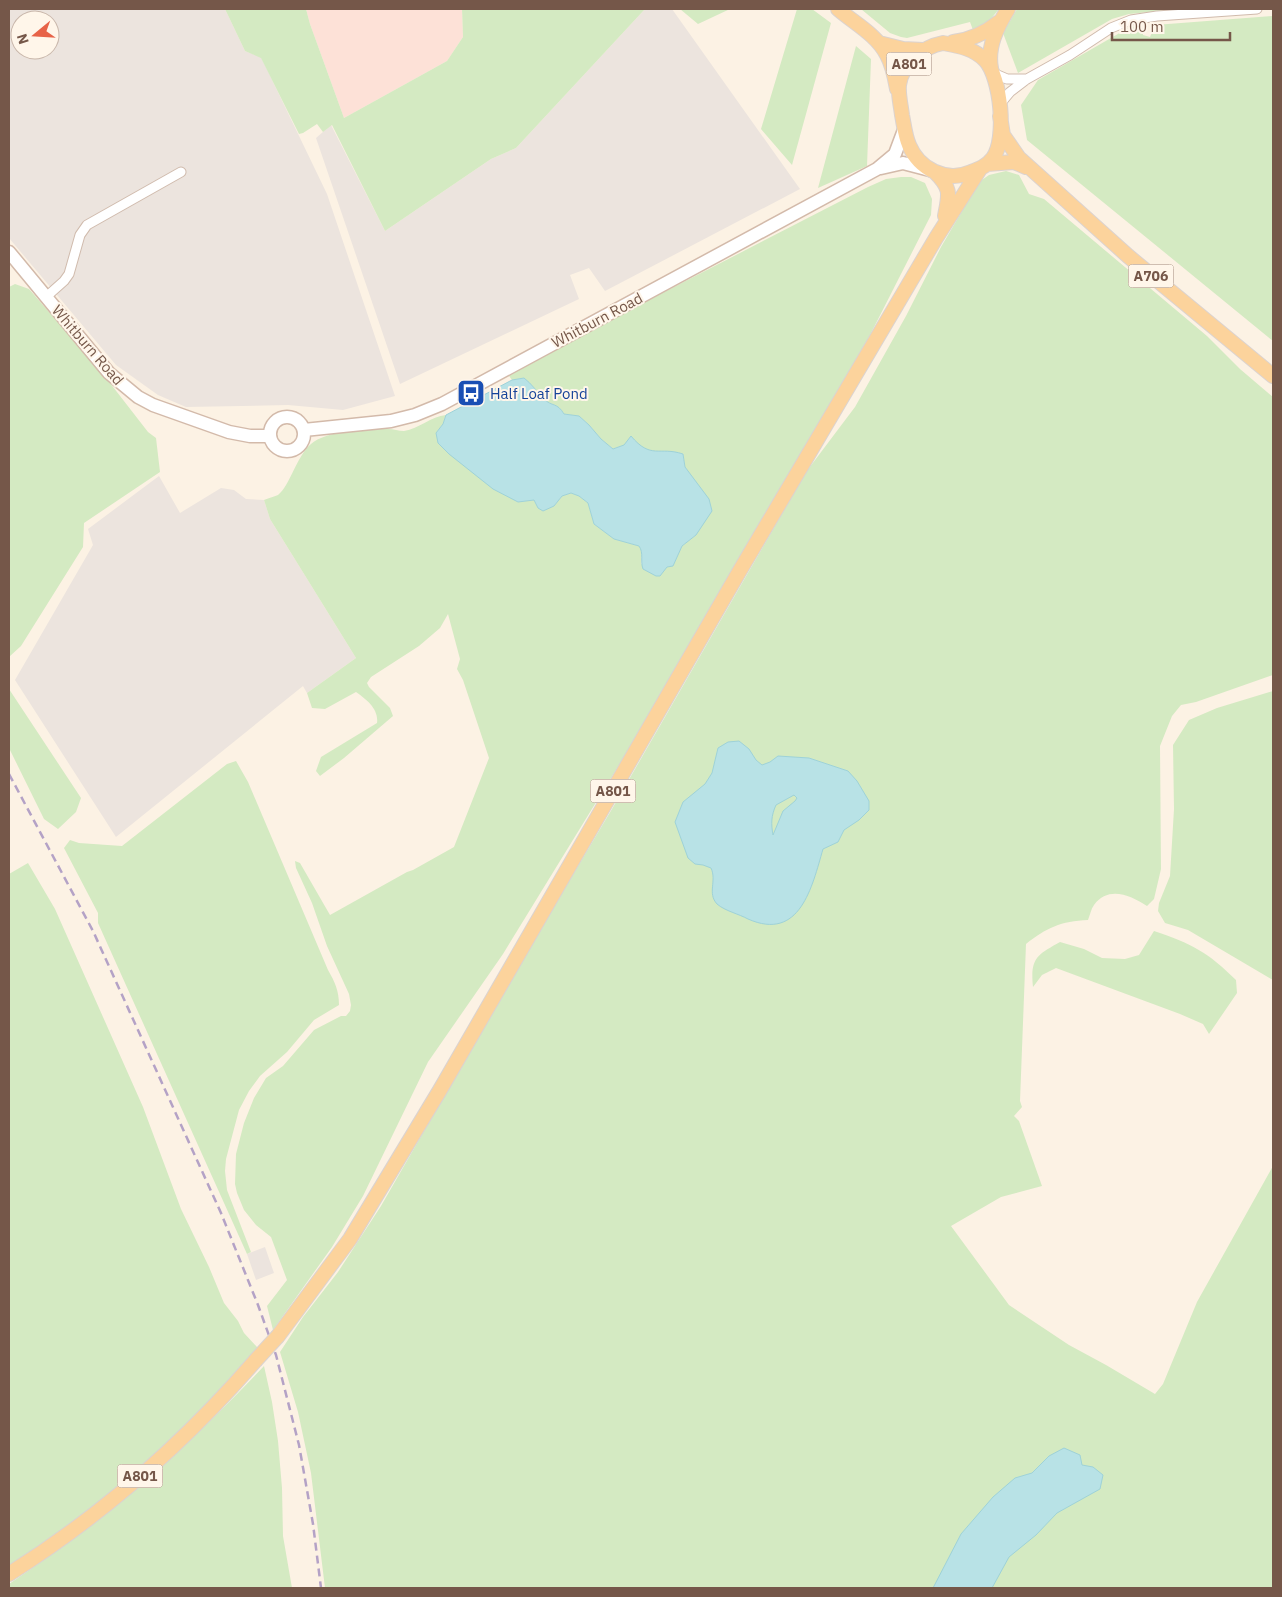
<svg xmlns="http://www.w3.org/2000/svg" width="1282" height="1597" font-family="'IBM Plex Sans',sans-serif">
<rect width="100%" height="100%" fill="#fcf2e4"/>
<path fill="#fde1d7" d="M306 9H462L463 37 447 61 344 118 310 24Z"/>
<path fill="#ece4de" fill-rule="evenodd" d="M9 9H225L245 51 261 57 327 194 395 396 343 410 288 405 186 407 158 395 116 365 9 238ZM20 20H50V50H20Z
M645 9H672L800 189 605 291 589 268 570 275 579 299 400 384 316 138 331 125 385 231 491 159 516 148Z
M159 476 180 513 221 488 234 490 246 499 264 500 270 519 356 658 307 693 303 686 116 837 15 680 93 545 88 529Z
M265 1247 274 1273 256 1280 247 1254Z"/>
<path fill="#d4eac2" d="M225 9H306L310 24 344 118 447 61 463 37 462 9H645L516 148 491 159 385 231 332 125 323 132 317 124 303 133 299 134 261 58 245 51Z
M680 9H730L698 24Z
M797 9H812L831 23 792 165 761 129Z
M861 9H999L990 20 973 30 970 22 907 38 901 37 890 33Z
M1017 9H1178L1129 14 1112 19 1018 73 1003 33Z
M1273 16V341L1027 140 1021 105 1038 80 1130 27 1136 26 1142 27 1143 35 1150 37 1155 25Z
M856 46 871 59 867 166 818 188Z
M1006 171 1019 175 1029 194 1044 199 1207 336 1240 369 1273 397V675L1196 702 1181 705 1172 716 1160 746 1161 869 1154 899 1147 906C1131 896 1109 885 1094 905 1091 909 1090 915 1088 920 1061 921 1046 928 1026 944L1020 1101 1022 1107 1014 1116 1019 1121 1042 1186 1001 1197 951 1226 1009 1305 1069 1345 1106 1365 1155 1394 1163 1384 1197 1302 1273 1166V1588H325L311 1473 298 1412 280 1352 303 1317 338 1272 381 1206 528 950 612 809 806 472 855 407 906 316 941 247 979 182 989 175Z
M901 177H911L925 183 932 199 931 215 870 335 622 760 503 954 428 1062 363 1196 332 1247 273 1330 267 1306 287 1280 271 1237 256 1225 244 1210 237 1193 235 1184 236 1154 244 1123 254 1098 266 1078 283 1066 314 1030 341 1016H346L350 1011 351 1005 349 994 327 946 312 903 296 868 295 861 300 863 330 915 407 872 413 870 454 847 489 758 463 680 457 669 460 659 448 614 440 628 419 646 371 677 367 683 369 687 390 708 393 716 344 758 320 776 316 771 321 757 377 723C379 709 366 699 356 692L325 709 312 708 307 693 356 658 270 519 264 500C268 498 274 497 278 495 290 486 296 457 311 444 327 430 368 429 388 429 393 429 399 431 404 431 419 429 431 416 446 415L443 424 436 433 518 502 534 500 538 508 554 506 562 496 571 493 579 496 588 503 594 524 614 539 639 546 642 550 641 564 667 567 673 565 682 546 696 535V483L685 467 683 454C674 451 667 453 658 452 641 450 631 443 613 449L601 439 589 425 579 416 564 414C557 402 552 407 544 399 537 393 532 385 524 378L512 380 507 373 868 187 886 179Z
M15 284 29 289 103 374 148 432 156 438 160 472 84 523 83 547 21 646 9 657V287Z
M9 689 81 798 76 812 58 829 44 819 9 748Z
M1273 691V980L1188 930 1165 923 1158 911 1159 903 1170 876 1174 809 1173 745 1189 720 1217 708Z
M236 761 248 782 328 970C335 982 339 991 339 1005L314 1020 287 1052 260 1076 249 1091 239 1110 226 1159 225 1171 227 1190 251 1252 247 1254 98 923V913L64 848 70 840 79 843 122 846 227 764Z
M28 863 55 909 143 1107 181 1209 209 1267 224 1303 238 1321 244 1333 257 1347V1353C230 1380 204 1408 177 1435 128 1484 66 1529 9 1568V874Z
M1154 931C1191 943 1209 953 1236 980L1237 993 1209 1034 1203 1024 1180 1014 1056 968 1042 975 1033 987C1030 958 1037 955 1060 942L1084 949 1102 958 1125 959 1139 955Z
M264 1366 272 1402 278 1441 282 1488 283 1536 292 1588H9V1584C103 1521 187 1448 264 1366Z"/>
<path fill="#b8e2e6" stroke="#9ed2d8" fill-rule="evenodd" d="M524 378C532 384 537 392 544 399 552 407 557 402 564 414L579 416 589 425 601 439 613 449 624 445 631 436C651 460 659 446 683 454L685 467 709 499 712 511 696 535 682 546 673 566 667 567 660 576H656L643 569C640 561 644 553 639 546L614 539 594 524 588 503 579 496 571 493 562 496 554 506 543 511 538 508 534 500 518 502 493 489 449 454 438 443 436 433 443 424 446 415 512 380Z
M739 741 749 749 756 760 762 765 770 762 778 756 809 758 848 771 857 781 869 801V810L859 820 844 830 838 842 823 849C812 887 800 942 748 919 739 914 725 911 717 904 707 893 717 881 711 868L703 865 695 864 688 858 675 822 683 802 705 784 712 773 718 748 728 742ZM794 795 797 798 795 801 783 811 773 835C771 824 771 816 776 805Z
M1064 1448 1080 1455 1082 1465 1093 1467 1103 1475 1100 1489 1057 1513 1036 1535 1009 1557 992 1588H933L961 1534 993 1497 1015 1478 1032 1473 1049 1456Z"/>
<g fill="none" stroke-linecap="round" stroke-linejoin="round">
<defs>
<path id="minor" d="M993 73 1007 79H1027
M999 105 1010 92 1027 79 1070 55 1111 28 1131 20 1157 16 1257 9
M46 297 64 281 69 274 80 235 87 225 181 172"/>
<path id="secondary" d="M881 168 903 163 930 170
M9 252 109 373 138 397 153 405 229 432 250 436H270
M270 434a17 17 0 1 1 34 0a17 17 0 1 1-34 0Z
M304 430 391 421 415 415 442 404 877 169 895 154 904 130"/>
<path id="primary" d="M838 9C854 23 877 35 887 55 893 66 895 78 897 89
M953 42C971 40 985 33 999 22
M879 43 903 49 923 50
M943 43C959 46 973 48 985 60 1001 77 1007 139 993 158 987 166 979 169 971 172 946 183 919 169 909 145 905 136 904 125 902 115 901 106 898 94 899 85 902 63 923 47 943 43Z
M991 68C987 47 997 27 1008 9
M1000 116 1003 135 1019 158 1128 256 1273 376
M987 164 1014 162 1026 167
M935 172C952 189 949 194 945 216
M278 1336 350 1239 440 1090 739 572 936 238 980 169
M9 1574C101 1516 184 1443 255 1361"/>
</defs>
<use href="#minor" stroke="#d0bbad" stroke-width="11"/>
<use href="#secondary" stroke="#d3baaa" stroke-width="15"/>
<use href="#primary" stroke="#dbd3d0" stroke-width="16"/>
<use href="#minor" stroke="#fff" stroke-width="9"/>
<use href="#secondary" stroke="#fff" stroke-width="12"/>
<use href="#primary" stroke="#fcd39c" stroke-width="14"/>
<path stroke="#b4a2c6" stroke-width="2.5" stroke-dasharray="8 5" stroke-linecap="butt" d="M9 774 93 931 221 1213 258 1305 276 1355 299 1445 313 1524 321 1588"/>
<defs>
<path id="primary-bridge" d="M255 1361 278 1336"/>
</defs>
<use href="#primary-bridge" stroke="#dbd3d0" stroke-width="16" stroke-linecap="butt"/>
<use href="#primary-bridge" stroke="#fcd39c" stroke-width="14"/>
</g>
<defs>
<symbol id="bus-square" viewBox="-11 -11 22 22"><rect x="-9" y="-9" width="18" height="18" rx="4" fill="#1a4fb4" stroke="#fff6ea"/><path d="M-5-6H5V4H4V6H2V4H-2V6H-4V4H-5ZM-3.5-4V0h7V-4ZM-3.5 1.2v1.5H-2V1.2ZM2 1.2v1.5H3.5V1.2Z" fill="#fff"/></symbol>
</defs>
<g fill-rule="evenodd">
<use href="#bus-square" x="455" y="377" width="32" height="32"/>
</g>
<g text-anchor="middle" dominant-baseline="central" stroke-width="4" stroke-linejoin="round" paint-order="stroke">
<g fill="#fff6ea" stroke="#9e8779" stroke-width="1">
<rect x="886.5" y="52.5" width="45" height="23" rx="4"/>
<rect x="1128.5" y="264.5" width="45" height="23" rx="4"/>
<rect x="590.5" y="779.5" width="45" height="23" rx="4"/>
<rect x="117.5" y="1464.5" width="45" height="23" rx="4"/>
</g>
<g font-size="14" font-weight="bold" fill="#755749">
<text x="909" y="64">A801</text>
<text x="1151" y="276">A706</text>
<text x="613" y="791">A801</text>
<text x="140" y="1476">A801</text>
</g>
<g font-size="15" fill="#755749" stroke="#fff6ea">
<text transform="translate(597 320) rotate(-28)">Whitburn Road</text>
<text transform="translate(88 345) rotate(49)">Whitburn Road</text>
</g>
<g font-size="15" fill="#164399" stroke="#fff6ea" text-anchor="start">
<text x="490" y="393">Half Loaf Pond</text>
</g>
</g>
<rect width="1282" height="1597" fill="none" stroke="#755749" stroke-width="20"/>
<g transform="translate(35 35) rotate(252)"><circle r="24" fill="#fff6ea" stroke="#c8b6aa"/>
<path d="M0-4L9 19L0 12L-9 19Z" fill="#e76348"/>
<text y="-8" font-size="14" font-weight="bold" text-anchor="middle" fill="#755749">N</text>
</g>
<path d="M1112 32v8h118v-8" fill="none" stroke="#755749" stroke-width="2.5"/>
<text x="1120" y="32" font-size="15" fill="#755749" stroke="#fff6ea" stroke-width="4" paint-order="stroke">100 m</text>
</svg>
